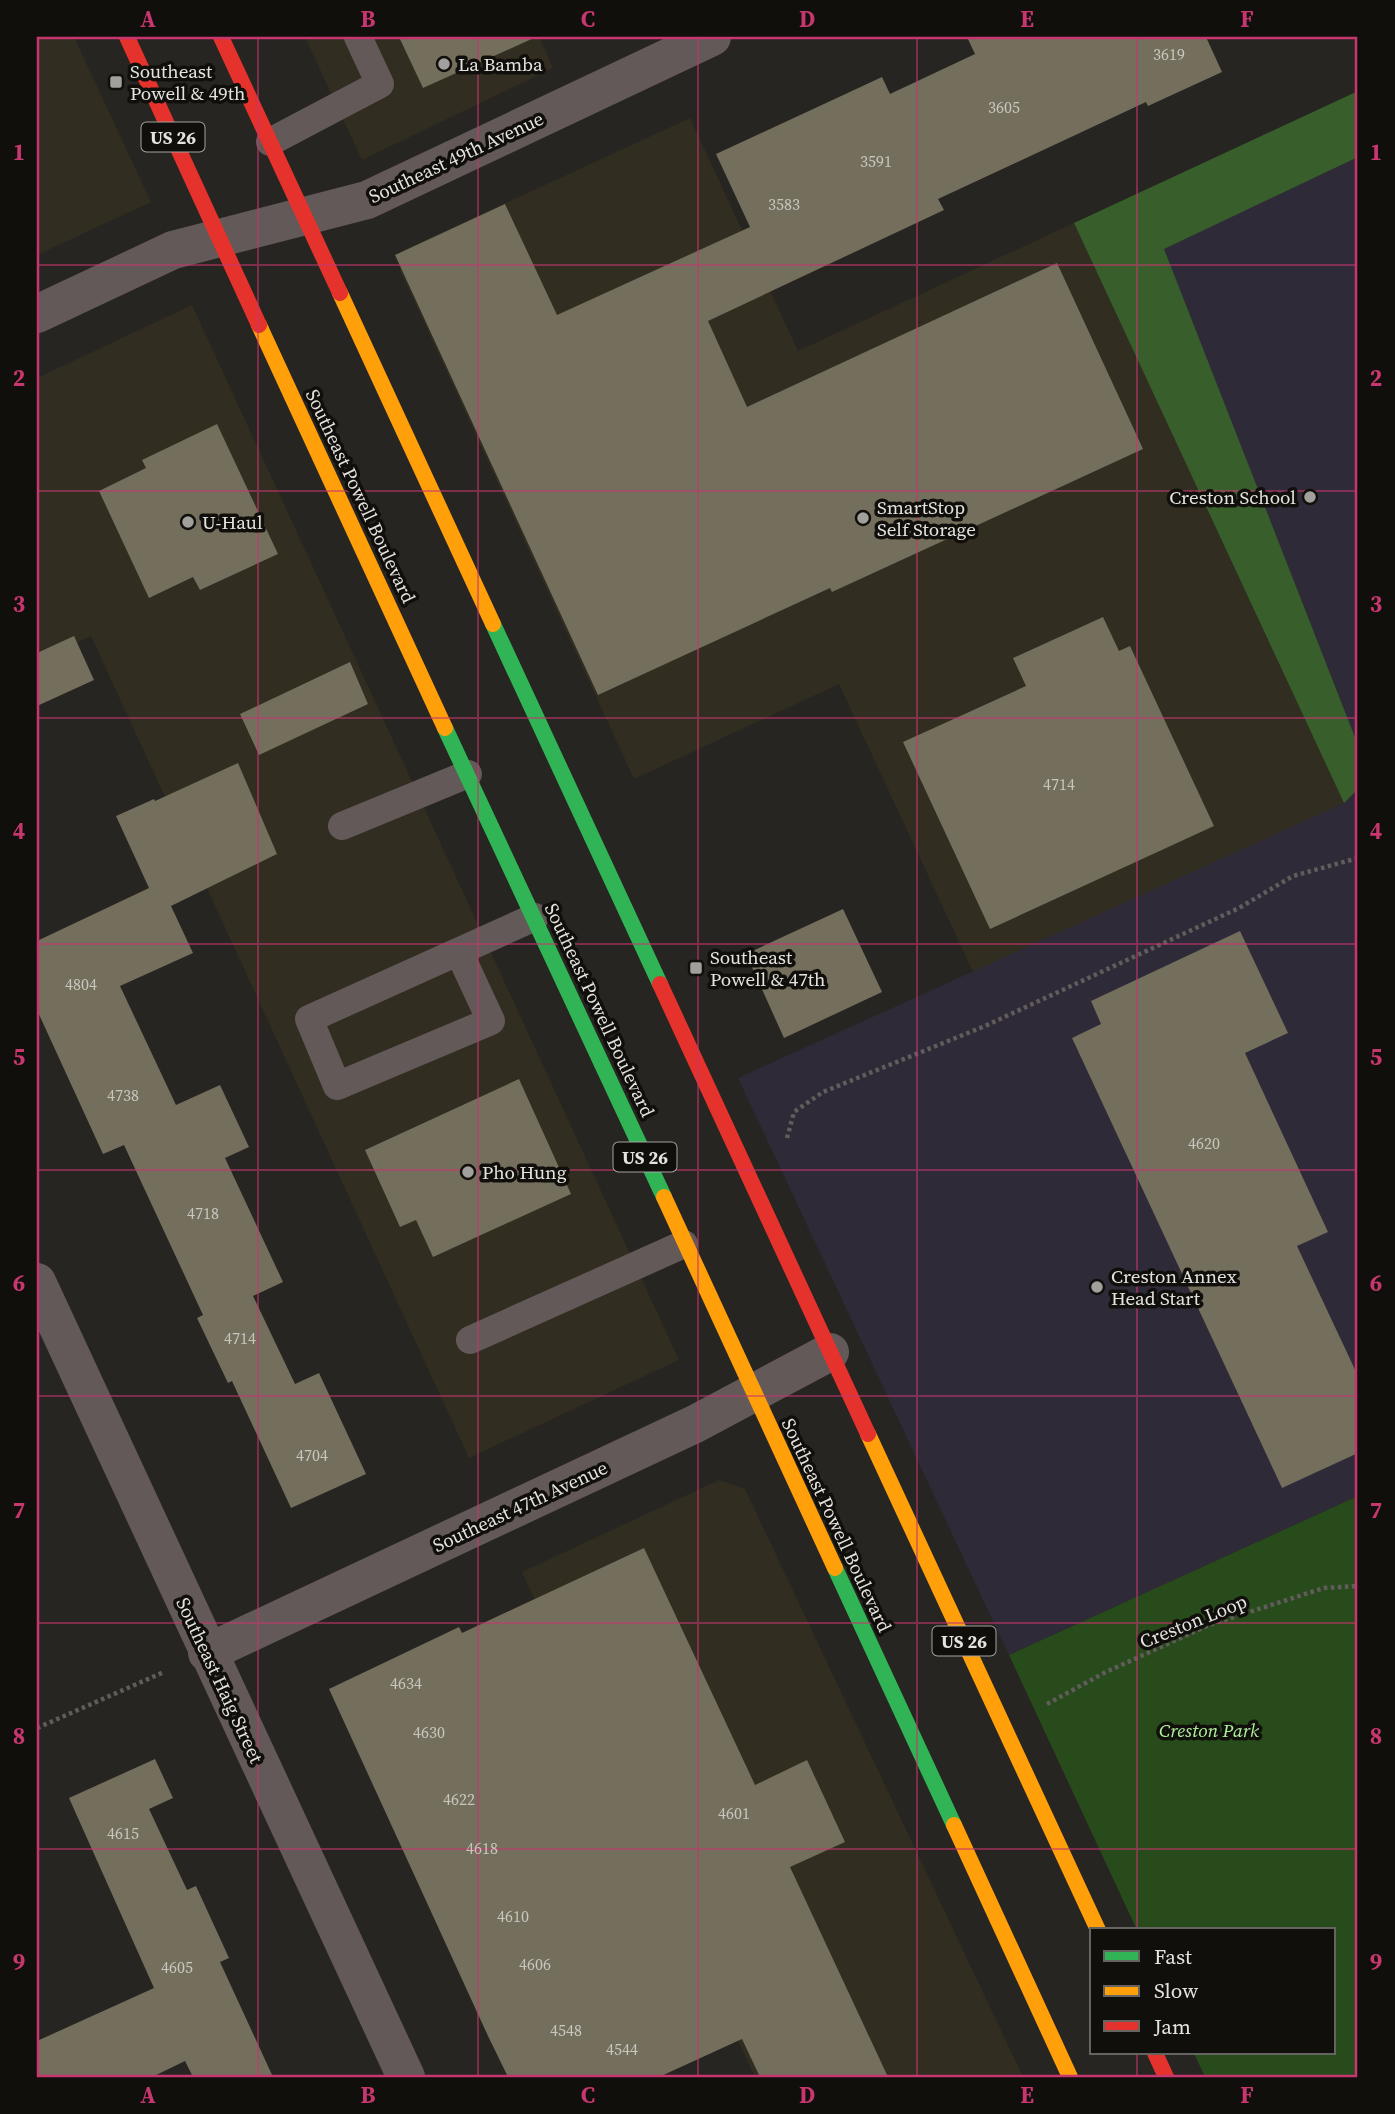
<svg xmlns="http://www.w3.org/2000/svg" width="1395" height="2114" font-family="'Source Serif 4',serif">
<rect width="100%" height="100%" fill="#272521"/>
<path fill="#312d20" d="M37 37H74L151 202 37 255Z
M305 37H539L553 68 362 160Z
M690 118 798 351 1074 223 1344 803 974 974 839 684 634 779 400 270 404 250Z
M192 305 679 1360 469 1458 91 636 37 660V378Z
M719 1480 745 1489 1023 2077H755L522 1572Z"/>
<path fill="#2f2a37" d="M1358 157V745L1163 249Z
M1358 789V1496L1009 1655 738 1078 1344 803Z"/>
<path fill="#284b1b" d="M1358 1496V2077H1205L1194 2053H1334V1930H1137L1009 1655Z"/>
<path fill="#385f2b" d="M1358 91V157L1164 249 1358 745V789L1344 803 1074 223Z"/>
<path fill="#746e5d" d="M399 37H536L423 88Z
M967 37H1206L1222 72 1148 106 1146 102 938 199 944 210 708 321 747 407 1057 263 1143 449 832 592 830 588 598 695 395 255 505 204 557 315 750 227 716 154 882 77 890 94 975 54Z
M217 424 278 554 200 590 193 577 149 598 99 491 146 468 142 460Z
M1103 617 1119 651 1130 646 1214 826 990 929 903 742 1026 686 1013 658Z
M74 636 94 680 37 706V653Z
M350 662 368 704 259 755 240 714Z
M238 763 277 854 171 906 193 953 120 986 176 1105 220 1085 249 1147 225 1158 283 1282 253 1296 295 1384 319 1373 366 1474 291 1508 232 1381 228 1383 197 1318 203 1315 124 1145 103 1154 37 1010V941L149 888 116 816 154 799 155 801Z
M843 909 882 992 784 1038 746 954Z
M1240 931 1288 1033 1245 1053 1328 1232 1297 1246 1358 1376V1453L1282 1488 1072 1038 1101 1024 1091 1001Z
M519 1079 571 1194 433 1257 416 1220 400 1227 365 1150Z
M644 1548 755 1785 807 1760 845 1842 790 1867 888 2077H760L742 2039 659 2077H508L488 2036 329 1689 459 1627 462 1633Z
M155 1759 173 1798 149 1809 187 1890 196 1886 229 1958 220 1962 273 2077H193L185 2061 152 2077H37V2041L154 1988 69 1798Z"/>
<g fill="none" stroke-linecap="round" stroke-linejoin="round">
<path stroke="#635c5c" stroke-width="4.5" stroke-dasharray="3.5 3.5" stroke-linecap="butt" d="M787 1138 794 1112 823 1092 985 1026 1239 908 1293 876 1358 858
M1047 1704 1106 1672 1209 1625 1324 1588 1358 1586
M37 1728 164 1672"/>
<path stroke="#635959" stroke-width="28" d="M270 142 380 84 358 37
M342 826 468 774
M459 952 491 1021 337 1086 309 1019 535 917
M470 1340 684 1244"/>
<path stroke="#635959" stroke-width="38" d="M37 314 173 250 367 200 712 37
M37 1282 406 2077
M207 1653 695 1424 830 1352"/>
<path stroke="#30b455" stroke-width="16" d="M493 624 660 984
M445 728 664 1197
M835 1568 954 1825"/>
<path stroke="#ff9f0a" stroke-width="16" d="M340 293 493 624
M259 325 445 728
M664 1197 835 1568
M868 1434 1098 1930
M954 1825 1070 2077"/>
<path stroke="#e5322d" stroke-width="16" d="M127 37 259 325
M221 37 340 293
M660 984 868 1434
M1155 2053 1166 2077"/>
</g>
<path fill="none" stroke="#c7366f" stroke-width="2" stroke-opacity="0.55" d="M258 37V2077M478 37V2077M698 37V2077M917 37V2077M1137 37V1930M37 265H1358M37 491H1358M37 718H1358M37 944H1358M37 1170H1358M37 1396H1358M37 1623H1358M37 1849H1358M1137 2053V2077"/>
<g fill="#a2a09c" stroke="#110f0c" stroke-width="2.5">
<circle cx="444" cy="64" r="7"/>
<rect x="109" y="75" width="14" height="14" rx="3.5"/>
<circle cx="1310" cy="497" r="7"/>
<circle cx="863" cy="518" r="7"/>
<circle cx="188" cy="522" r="7"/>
<rect x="689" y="961" width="14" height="14" rx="3.5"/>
<circle cx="468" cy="1172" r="7"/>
<circle cx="1097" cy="1287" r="7"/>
</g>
<g text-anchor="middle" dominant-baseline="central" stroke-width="7" stroke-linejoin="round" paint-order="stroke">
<g font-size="16" fill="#c9c6be">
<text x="1169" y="54">3619</text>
<text x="1004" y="107">3605</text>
<text x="876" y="161">3591</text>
<text x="784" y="204">3583</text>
<text x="1059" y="784">4714</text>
<text x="81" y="984">4804</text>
<text x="123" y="1095">4738</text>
<text x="1204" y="1143">4620</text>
<text x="203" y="1213">4718</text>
<text x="240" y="1338">4714</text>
<text x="312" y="1455">4704</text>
<text x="406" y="1683">4634</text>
<text x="429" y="1732">4630</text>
<text x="459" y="1799">4622</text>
<text x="734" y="1813">4601</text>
<text x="123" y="1833">4615</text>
<text x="482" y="1848">4618</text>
<text x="513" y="1916">4610</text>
<text x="535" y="1964">4606</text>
<text x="177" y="1967">4605</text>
<text x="566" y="2030">4548</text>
<text x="622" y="2049">4544</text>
</g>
<g fill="#110f0c" stroke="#a5a39f" stroke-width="2">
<rect x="141.5" y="122.5" width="63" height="29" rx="5"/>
<rect x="613.5" y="1142.5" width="63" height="29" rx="5"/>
<rect x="932.5" y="1626.5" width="63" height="29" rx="5"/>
</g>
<g font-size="18" font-weight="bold" fill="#e5e3de">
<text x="173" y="137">US 26</text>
<text x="645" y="1157">US 26</text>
<text x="964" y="1641">US 26</text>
</g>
<g font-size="19" fill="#e5e3de" stroke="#110f0c" text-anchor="start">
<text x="458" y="64">La Bamba</text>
<text x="130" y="71">Southeast<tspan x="130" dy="22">Powell &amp; 49th</tspan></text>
<text x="1296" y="497" text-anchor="end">Creston School</text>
<text x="877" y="507">SmartStop<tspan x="877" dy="22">Self Storage</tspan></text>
<text x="202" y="522">U-Haul</text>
<text x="710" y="957">Southeast<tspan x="710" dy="22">Powell &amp; 47th</tspan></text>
<text x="482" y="1172">Pho Hung</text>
<text x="1111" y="1276">Creston Annex<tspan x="1111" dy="22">Head Start</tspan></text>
</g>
<g font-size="19" fill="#e5e3de" stroke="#110f0c">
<text transform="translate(456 157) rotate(-25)">Southeast 49th Avenue</text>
<text transform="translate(361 496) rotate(65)">Southeast Powell Boulevard</text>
<text transform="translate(600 1010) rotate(65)">Southeast Powell Boulevard</text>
<text transform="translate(520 1506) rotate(-25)">Southeast 47th Avenue</text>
<text transform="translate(837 1525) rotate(65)">Southeast Powell Boulevard</text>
<text transform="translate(1193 1621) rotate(-22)">Creston Loop</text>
<text transform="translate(220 1680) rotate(65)">Southeast Haig Street</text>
</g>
<g font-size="19" font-style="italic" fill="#b0f29c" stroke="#110f0c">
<text x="1209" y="1730">Creston Park</text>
</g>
</g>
<rect width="1395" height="2114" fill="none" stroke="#110f0c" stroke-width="77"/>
<rect x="1090" y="1928" width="245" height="126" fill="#110f0c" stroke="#666460" stroke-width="2"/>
<rect x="1104" y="1951" width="35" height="10" fill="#30b455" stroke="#666460" stroke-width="2"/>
<text x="1154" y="1964" font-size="21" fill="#e5e3de">Fast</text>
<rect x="1104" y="1986" width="35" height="10" fill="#ff9f0a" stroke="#666460" stroke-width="2"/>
<text x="1154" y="1998" font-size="21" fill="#e5e3de">Slow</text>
<rect x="1104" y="2021" width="35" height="10" fill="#e5322d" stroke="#666460" stroke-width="2"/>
<text x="1154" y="2034" font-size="21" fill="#e5e3de">Jam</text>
<rect x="38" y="38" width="1318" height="2038" fill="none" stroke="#c7366f" stroke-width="2.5"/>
<g font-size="23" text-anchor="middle" font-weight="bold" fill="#c7366f">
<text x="148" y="27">A</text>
<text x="368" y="27">B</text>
<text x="588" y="27">C</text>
<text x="807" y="27">D</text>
<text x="1027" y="27">E</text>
<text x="1247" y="27">F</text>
<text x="19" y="160">1</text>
<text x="1376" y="160">1</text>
<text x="19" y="386">2</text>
<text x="1376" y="386">2</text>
<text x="19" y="612">3</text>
<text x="1376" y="612">3</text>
<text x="19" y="839">4</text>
<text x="1376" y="839">4</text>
<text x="19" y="1065">5</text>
<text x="1376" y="1065">5</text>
<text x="19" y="1291">6</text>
<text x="1376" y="1291">6</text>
<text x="19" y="1518">7</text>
<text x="1376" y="1518">7</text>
<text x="19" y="1744">8</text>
<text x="1376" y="1744">8</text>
<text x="19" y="1970">9</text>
<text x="1376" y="1970">9</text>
<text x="148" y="2103">A</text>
<text x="368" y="2103">B</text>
<text x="588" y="2103">C</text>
<text x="807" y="2103">D</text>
<text x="1027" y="2103">E</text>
<text x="1247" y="2103">F</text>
</g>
</svg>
